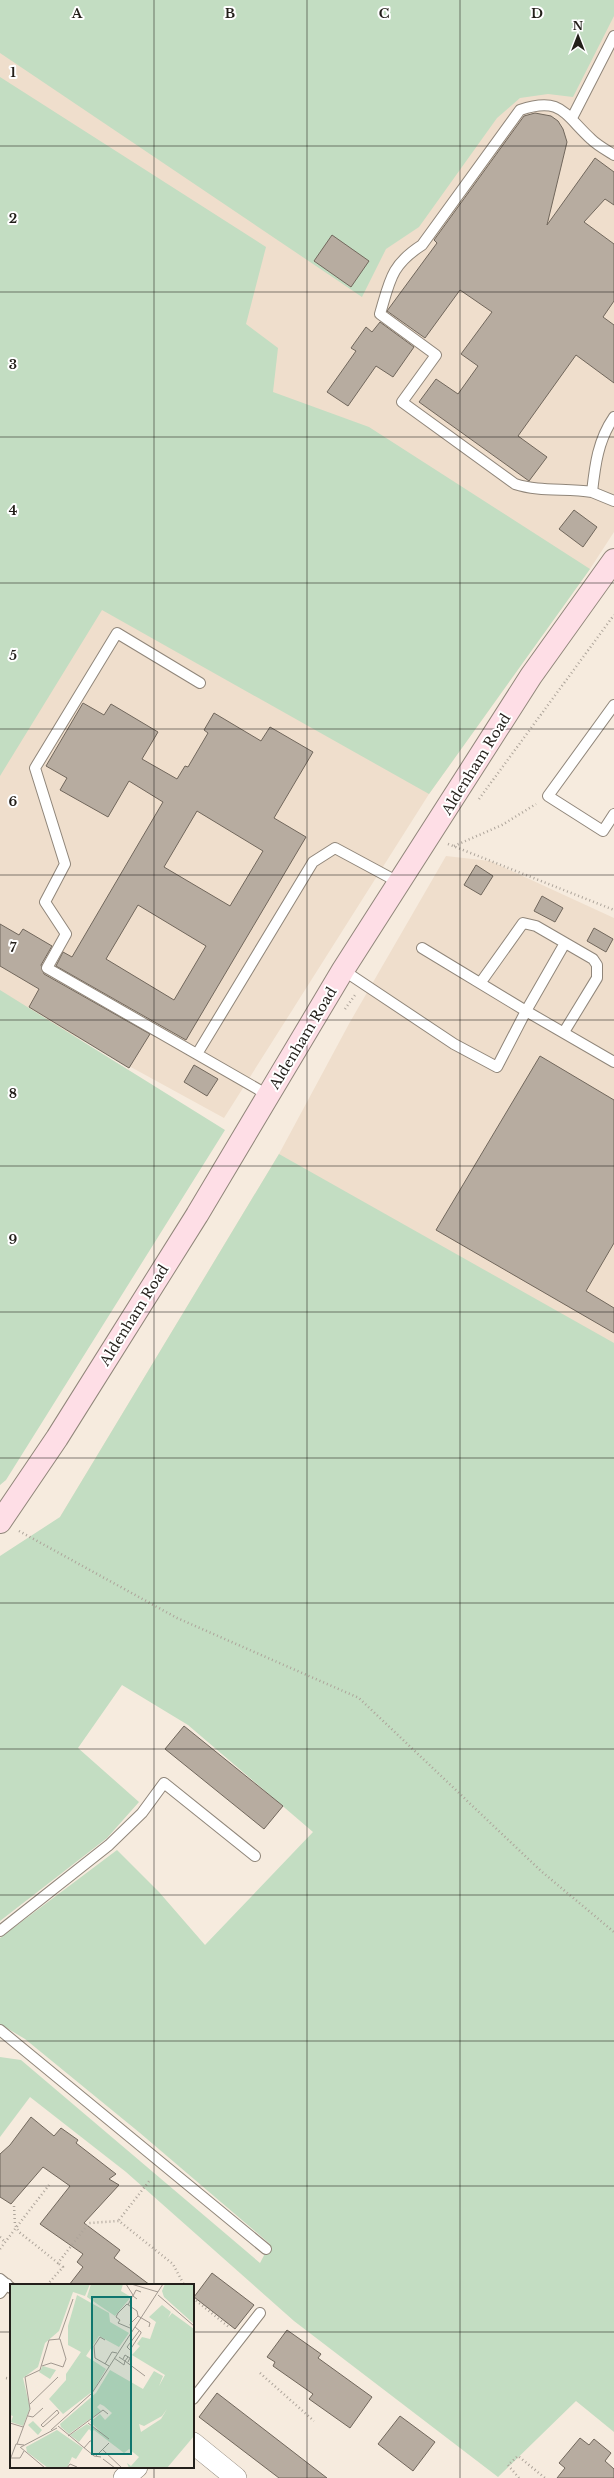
<svg xmlns="http://www.w3.org/2000/svg" width="614" height="2478" font-family="'Libre Baskerville',serif">
<rect width="100%" height="100%" fill="#f6ebde"/>
<path fill="#efdecc" d="M0 0H614V532L590 569 429 794 224 1118 23 1008 0 991Z
M446 856 490 861 614 918V1880L60 1517 279 1154 350 1022Z"/>
<path fill="#c3ddc2" d="M0 0H614V16L573 97 548 94 520 98 497 118 419 227 386 249 362 297 0 53Z
M0 77 266 247 246 324 278 348 273 392 369 427 590 569 429 794 102 610 0 776Z
M0 990 225 1130 6 1480 0 1485Z
M279 1154 614 1343V2432L576 2401 498 2477 294 2321 126 2172 30 2097 0 2137V2057L21 2060 260 2263 270 2244 140 2133 25 2039 0 2024V1938L117 1850 159 1892 205 1945 313 1832 188 1725 122 1685 78 1748 139 1802 107 1838 0 1921V1556L60 1517Z"/>
<path fill="#b7aca0" stroke="#71675c" fill-rule="evenodd" d="M535 113 551 116 558 121 563 129 567 142 547 225 595 158 614 172V205L605 199 584 222 614 244V301L603 317 614 325V383L576 355 518 436 547 457 529 481 419 402 436 379 458 394 478 366 461 354 492 312 460 290 425 338 387 311 437 243 434 240 524 116Z
M332 235 369 261 351 287 314 261Z
M380 322 414 347 393 377 376 366 348 406 327 392 356 351 351 348 366 327 372 332Z
M574 510 597 527 583 547 559 529Z
M83 703 104 715 111 704 158 732 142 759 177 779 185 766 188 767 208 733 204 730 214 713 261 741 270 727 313 752 274 818 306 837 186 1040 56 966 63 952 72 957 163 802 129 781 108 817 60 790 67 778 46 766ZM197 811 263 851 230 906 164 867ZM138 905 206 946 174 1000 106 959Z
M476 865 493 876 481 895 464 885Z
M542 896 563 908 555 922 534 911Z
M0 924 19 935 23 929 52 946 41 965 44 974 150 1034 129 1068 29 1007 39 989 0 966Z
M594 928 613 939 606 952 587 941Z
M540 1056 614 1100V1243L586 1291 614 1308V1333L436 1230Z
M194 1065 218 1079 207 1096 184 1082Z
M184 1726 283 1806 264 1829 165 1749Z
M31 2117 54 2136 61 2128 78 2140 76 2143 116 2174 109 2179 119 2185 84 2223 120 2250 114 2258 150 2285H69L83 2267 77 2262 83 2254 40 2224 70 2186 43 2167 11 2204 0 2197V2154L10 2145Z
M212 2273 254 2305 235 2329 194 2297Z
M287 2330 321 2354 318 2358 372 2397 350 2428 309 2399 313 2394 273 2366 275 2362 267 2357Z
M217 2393 327 2478H279L199 2417Z
M400 2416 435 2442 413 2471 378 2444Z
M580 2438 589 2445 594 2439 611 2453 605 2461 614 2469V2478H557L565 2468 559 2463Z"/>
<g fill="none" stroke-linecap="round" stroke-linejoin="round">
<defs>
<path id="lane" d="M572 118 614 36
M614 417C598 440 595 465 592 492L614 501
M592 492C566 488 539 492 515 484L402 402 436 355 380 314C390 280 391 265 422 245L520 110C561 96 564 114 591 139 597 145 606 150 614 155
M200 683 117 633 35 768 65 864 45 902 66 934 47 968 268 1095
M614 705 548 796 603 831 614 814
M422 948 526 1011 565 943
M343 970 454 1044 497 1067 526 1011 614 1062
M481 982 523 923 536 926 593 959 597 965V978L564 1032
M197 1054 313 862 335 848 400 883
M0 1931 109 1845 142 1813 164 1783 255 1856
M0 2030 266 2249
M0 2279 11 2288
M0 2293 7 2284
M193 2399 260 2313"/>
<path id="street" d="M193 2443 236 2478
M124 2478 137 2467"/>
<path id="secondary" d="M0 1522 57 1438 197 1215 343 970 531 676 614 560"/>
</defs>
<use href="#lane" stroke="#90867a" stroke-width="12"/>
<use href="#street" stroke="#90867a" stroke-width="22"/>
<use href="#secondary" stroke="#90867a" stroke-width="24"/>
<path stroke="#ada49a" stroke-width="2.5" stroke-dasharray="1 3" stroke-linecap="butt" d="M479 799 614 615
M448 844 614 910
M454 846 502 825 536 804
M345 1009 355 995
M19 1531 177 1618 359 1698 541 1871 614 1932
M14 2206 15 2225 19 2232 58 2263 89 2223 119 2221 173 2264 184 2285
M119 2220 150 2180
M0 2237 5 2242
M0 2249 12 2233
M47 2285 63 2267 58 2263
M193 2298 230 2328
M260 2373 314 2421
M6 2378 11 2379
M519 2478 508 2465 518 2456 545 2478"/>
<use href="#lane" stroke="#fff" stroke-width="10"/>
<use href="#street" stroke="#fff" stroke-width="21"/>
<use href="#secondary" stroke="#fedee6" stroke-width="22"/>
<path stroke="#ada49a" stroke-width="2.5" stroke-dasharray="1 3" stroke-linecap="butt" d="M12 2233 49 2185"/>
</g>
<path fill="none" stroke="#231f1a" stroke-width="1" stroke-opacity="0.55" d="M154 0V2285M307 0V2478M460 0V2478M0 146H614M0 292H614M0 437H614M0 583H614M0 729H614M0 875H614M0 1020H614M0 1166H614M0 1312H614M0 1458H614M0 1603H614M0 1749H614M0 1895H614M0 2041H614M0 2186H614M0 2332H11M193 2332H614M154 2467V2478"/>
<g text-anchor="middle" dominant-baseline="central" stroke-width="4" stroke-linejoin="round" paint-order="stroke">
<g font-size="14" fill="#231f1a" stroke="#fff">
<text transform="translate(476 764) rotate(-58)">Aldenham Road</text>
<text transform="translate(303 1038) rotate(-59)">Aldenham Road</text>
<text transform="translate(134 1315) rotate(-58)">Aldenham Road</text>
</g>
</g>
<g transform="translate(10 2284)">
<rect width="184" height="184" fill="#f6ebde"/>
<path d="M0 0H80L75 12 63 8 49 47 35 59 28 83 13 94 20 124 13 142 1 138 3 132 0 131ZM81 0H113L111 7 121 13 105 32 77 13ZM155 0H184V40L154 13 152 7ZM67 11 99 29 100 38 119 49 109 63 89 52 76 72 96 85 83 107 53 130 39 115 56 96V90L71 68 58 61V42ZM152 21 161 28 158 34 162 29 184 45V152L157 184H119L117 179 121 182 129 173 119 165 114 169 84 146 82 148 79 145 69 158 60 151 77 140 91 148 80 138 90 130 95 136 102 129 94 122 90 120 87 123 91 127 59 150 51 143 50 140 86 109 100 86 133 105 144 87 153 92 149 102 155 91 122 71 130 62 127 60 132 53 140 55 146 38 139 33ZM157 125 151 135 131 148 129 140 134 142 152 132ZM33 82 46 86 40 95 29 88ZM23 137 32 146 28 151 18 141ZM47 146 73 164 66 175 62 173 57 184H38L17 168 16 163Z" fill="#c3ddc2" fill-rule="evenodd"/>
<path fill="none" stroke="#a29990" stroke-width="1" d="M116 0 123 11 118 21M121 0 148 8M148 11 184 42M127 15 123 12 126 6 131 8M125 43 131 48V49L120 66 117 63 129 47M120 44 108 39 110 36 106 33 108 29 117 20 127 27 128 32M121 45 120 40 128 32 140 39 139 43M49 55 63 15M95 56 90 53 84 62 85 74 99 82M109 73 115 77 118 73M104 74 114 81 115 77 135 92M113 75 115 71 120 74 118 78M95 80 102 68 107 69M20 120 48 93M47 126 49 129 33 143 31 141ZM18 132 23 133 33 124M0 139 13 143M78 139 99 155M48 142 84 172 91 173M41 146 82 109 153 0M58 152 93 126 98 130M7 160 20 125 15 93 30 86 39 56 50 55 56 75 53 83 41 79 32 82M10 163 35 184M11 163 47 144M74 164 80 157H83M93 166 112 184M86 172 99 159M1 174H10L14 167M93 175 105 184M0 176 6 160 14 161M57 184 60 180 67 183"/>
<path fill="#0f766e" fill-opacity="0.15" stroke="#0f766e" stroke-width="2" d="M82 13H121V170H82Z"/>
<rect width="184" height="184" fill="none" stroke="#231f1a" stroke-width="2"/>
</g>
<g font-size="13" text-anchor="middle" font-weight="bold" fill="#231f1a" stroke="#fff" stroke-width="4" stroke-linejoin="round" paint-order="stroke">
<text x="77" y="18">A</text>
<text x="230" y="18">B</text>
<text x="384" y="18">C</text>
<text x="537" y="18">D</text>
<text x="13" y="77">1</text>
<text x="13" y="223">2</text>
<text x="13" y="369">3</text>
<text x="13" y="515">4</text>
<text x="13" y="660">5</text>
<text x="13" y="806">6</text>
<text x="13" y="952">7</text>
<text x="13" y="1098">8</text>
<text x="13" y="1244">9</text>
</g>
<g transform="translate(578 36)" stroke="#ffffff" stroke-width="3" paint-order="stroke">
<path d="M0-3L7 15L0 10L-7 15Z" fill="#231f1a"/>
<text y="-6" font-size="11" font-weight="bold" text-anchor="middle" fill="#231f1a">N</text>
</g>
</svg>
